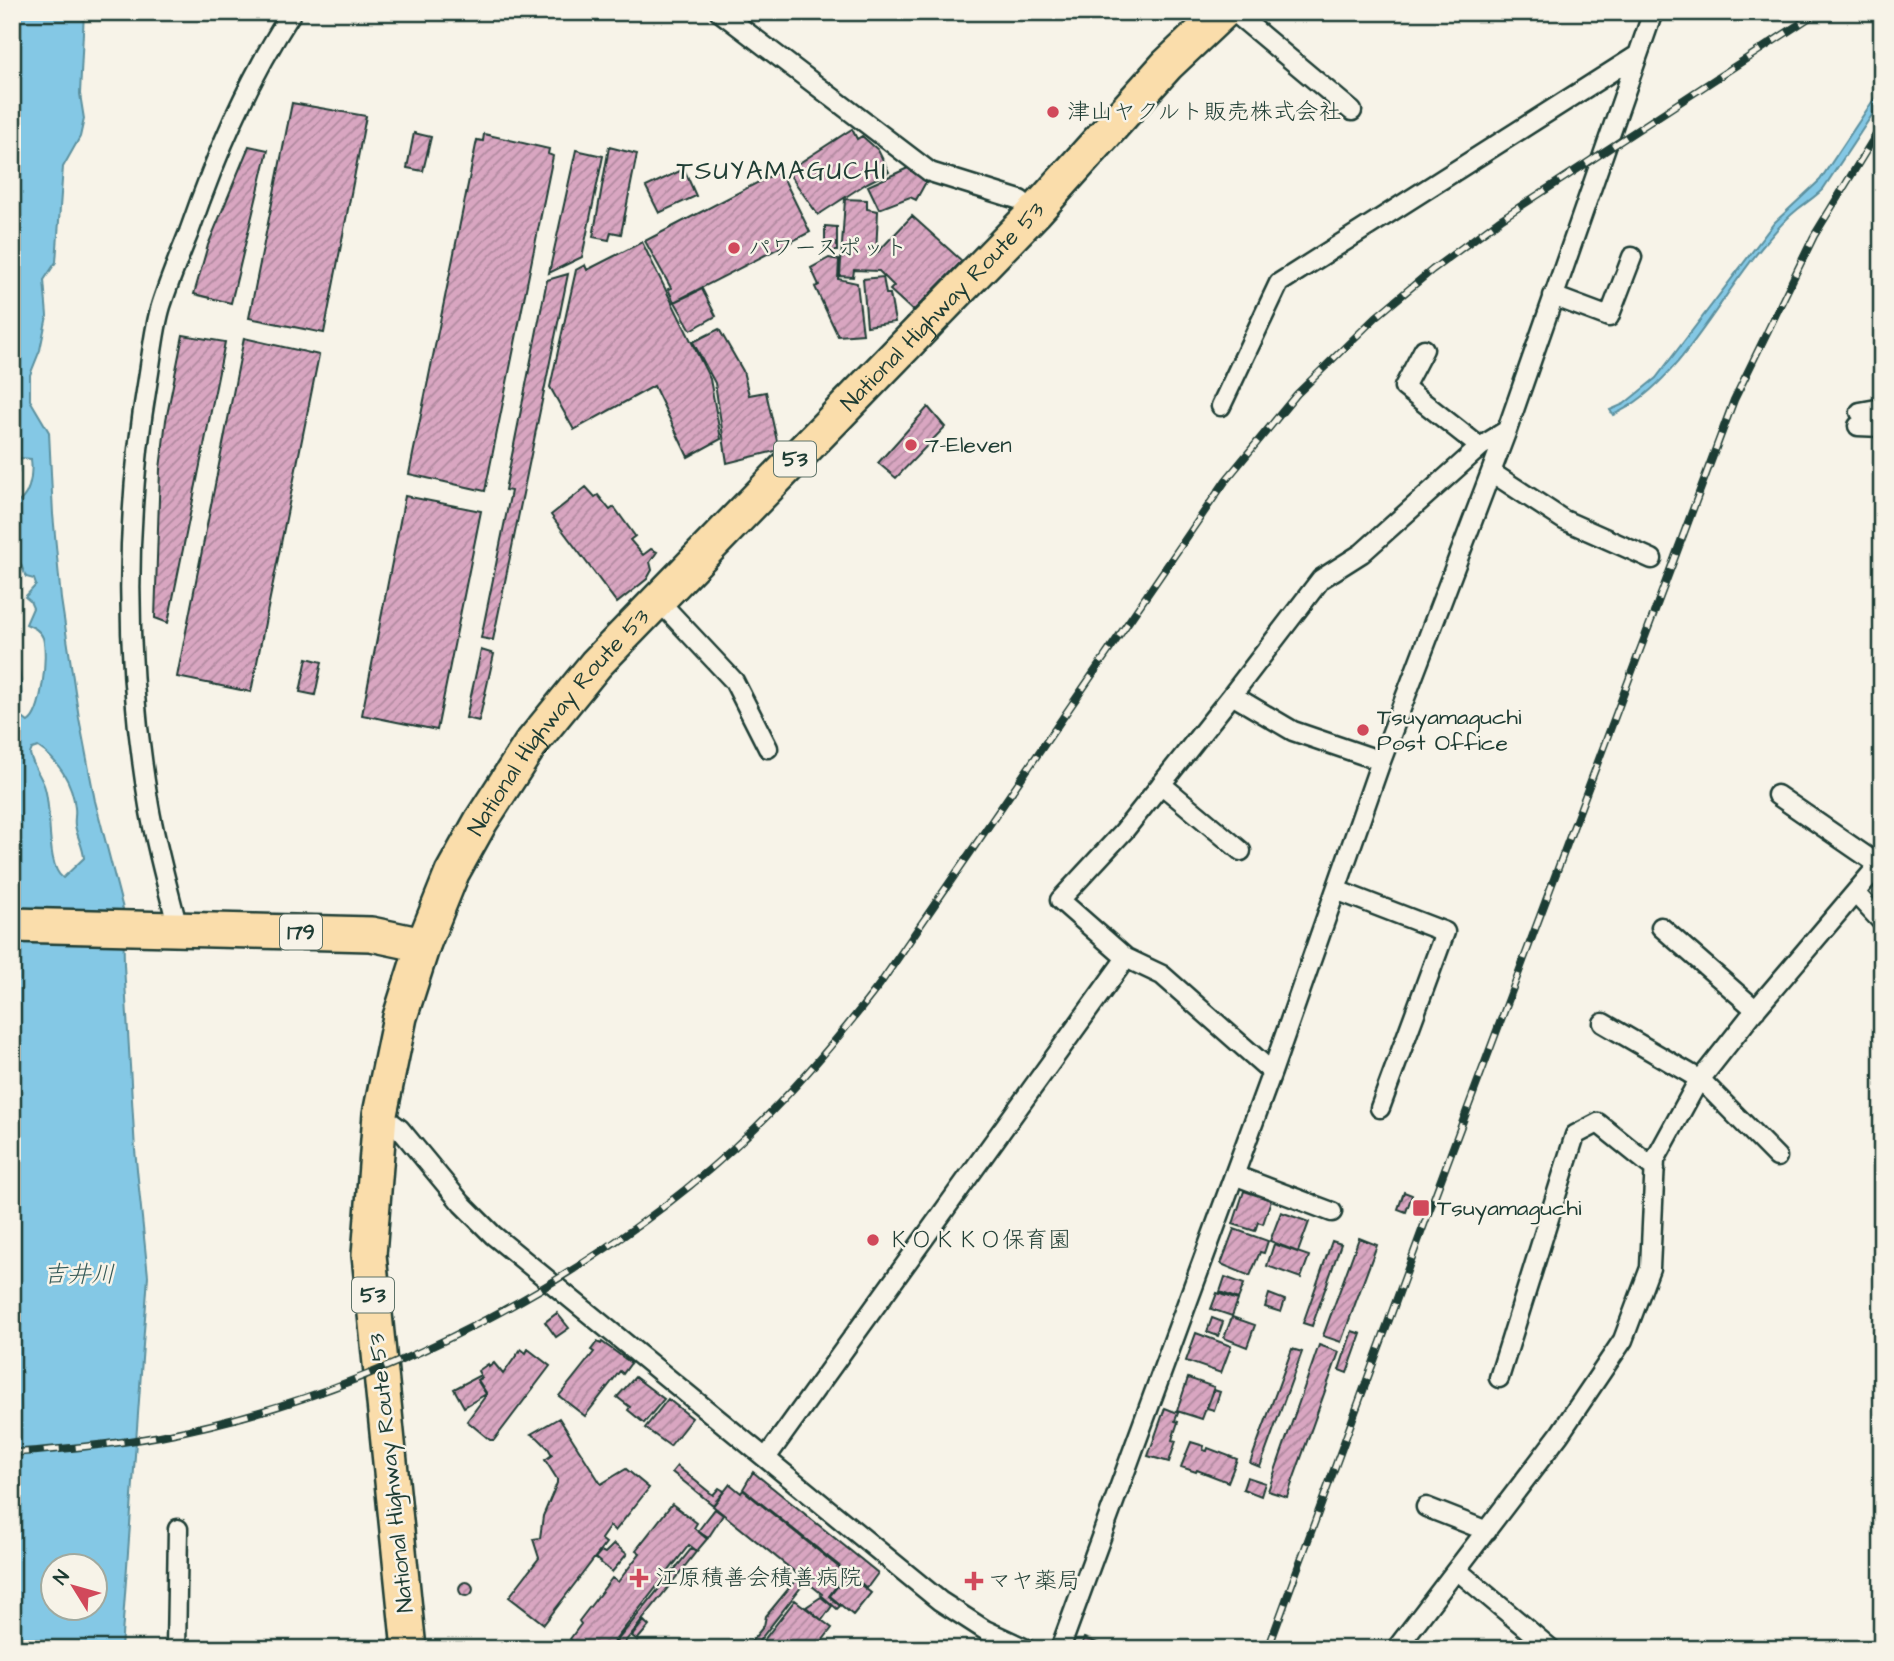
<svg xmlns="http://www.w3.org/2000/svg" width="1894" height="1661" font-family="'Architects Daughter','Klee One',sans-serif">
<defs>
<pattern id="building-hatch" width="6" height="6" patternUnits="userSpaceOnUse" patternTransform="scale(1.75)"><rect width="6" height="6" fill="#d9a6c1"/><path d="M-1 1l2-2M0 6l6-6M5 7l2-2" fill="none" stroke="#af889e"/></pattern>
</defs>
<rect width="100%" height="100%" fill="#f7f3e8"/>
<filter id="ink" filterUnits="userSpaceOnUse"><feTurbulence type="fractalNoise" baseFrequency=".0143" numOctaves="2"/><feDisplacementMap in="SourceGraphic" scale="14" xChannelSelector="R" yChannelSelector="G"/><feConvolveMatrix kernelMatrix="1 2 1 2 8 2 1 2 1" color-interpolation-filters="sRGB"/></filter>
<g filter="url(#ink)">
<path fill="#84c8e5" stroke="#5c909e" stroke-width="2" fill-rule="evenodd" d="M12 12H84L80 94 84 119 80 137 63 167 56 262 44 280 47 316 40 350 30 375V400L49 432 53 514 61 599 79 718 95 801 123 909 124 965 135 1150 148 1276 121 1649H12V647C21 668 23 694 20 716L28 722C42 714 48 654 43 638 40 630 33 627 26 624L33 608 30 601 25 597 36 585 34 579 26 577 12 543V505C30 500 33 476 31 459L21 458 18 462V472L12 484ZM38 747C58 760 73 783 75 808 76 814 74 820 75 825 77 837 83 846 84 858L63 878C45 866 53 808 44 785 40 775 33 766 30 754L32 749ZM52 1566H94V1608H52Z
M1882 87V100L1823 189C1815 197 1807 202 1798 209 1788 217 1776 230 1768 240 1720 294 1680 385 1613 415L1610 410 1624 404 1656 378 1774 223 1820 180Z"/>
<path fill="url(#building-hatch)" stroke="#1f3d34" stroke-width="2" d="M292 103 366 116 324 333 249 318Z
M852 129 857 139 862 136 878 150 889 172 867 183 818 215 787 171Z
M414 133 431 137 423 171 407 168Z
M484 134 549 149 548 154 553 156 485 491 409 474 477 140 483 141Z
M249 146 268 150 231 303 194 294 208 245Z
M609 147 637 154 621 234 611 232 609 240 593 237Z
M576 150 603 156 582 257 549 273Z
M908 168 927 180 916 200 910 197 879 209 868 186Z
M684 169 696 196 659 213 646 187Z
M780 171 810 232 674 302 668 289 671 288 645 241Z
M845 199 867 200V209L878 211 876 254 912 216 962 261 913 311 890 290 894 286 879 271 854 270 853 277 840 276Z
M825 226 837 227V251H825Z
M642 242 710 379 721 439 688 457 654 386 574 430 550 387 576 270 585 265 587 270Z
M829 258 839 260 838 279 857 283 863 334 838 336 815 287 819 285 811 268Z
M568 274 493 640 481 638 511 491 505 490 547 280Z
M883 277 886 294H890L895 322 867 326 863 279Z
M702 289 716 316 691 330 675 302Z
M719 329 743 371 749 395 766 392 779 450 727 463 715 383 693 342Z
M183 335 225 342 168 623 155 618 160 469 166 420Z
M244 338 319 355 251 692 177 677Z
M928 407 945 427 896 478 878 463Z
M586 487 595 497 598 495 610 510 614 507 635 536 630 540 643 555 651 549 657 552 650 562 652 570 647 579 617 603 551 515Z
M405 496 481 511 437 730 362 715Z
M481 650 494 654 479 721 466 718Z
M307 658 322 662 315 695 300 692Z
M1244 1191 1271 1200 1263 1224 1258 1222 1255 1231 1233 1224Z
M1404 1192 1412 1195 1406 1212 1398 1209Z
M1281 1212 1309 1222 1298 1252 1270 1241Z
M1234 1229 1268 1241 1264 1253 1260 1252 1250 1276 1221 1264Z
M1359 1238 1377 1245 1341 1342 1323 1336Z
M1332 1241 1341 1244 1312 1326 1303 1323Z
M1274 1244 1309 1256 1301 1278 1267 1266Z
M1225 1277 1244 1284 1238 1299 1220 1292Z
M1217 1293 1238 1300 1232 1316 1211 1309Z
M1269 1294 1285 1300 1281 1312 1265 1307Z
M557 1313 569 1328 556 1337 545 1322Z
M1232 1317 1255 1325 1247 1347 1224 1338Z
M1212 1318 1223 1322 1218 1336 1207 1332Z
M1352 1331 1361 1334 1347 1373 1339 1370Z
M1196 1333 1231 1346 1221 1373 1186 1361Z
M597 1342 601 1344 602 1342 631 1363 623 1374 620 1371 585 1416 559 1396 594 1352 591 1350Z
M1319 1345 1339 1352 1287 1497 1268 1491Z
M521 1349 526 1353 528 1349 550 1366 494 1440H490L467 1421 487 1394 478 1380 482 1378 478 1371 488 1364 489 1367 494 1363 503 1374Z
M1292 1349 1302 1352 1260 1467 1250 1463Z
M480 1375 481 1377 477 1380 486 1394 464 1407 454 1389Z
M635 1377 664 1399 644 1423 628 1410 630 1407 617 1397Z
M1188 1378 1214 1387 1202 1419 1177 1411Z
M1214 1390 1220 1392 1214 1410 1207 1408Z
M668 1399 692 1418 670 1446 645 1428Z
M1165 1408 1178 1413 1175 1421 1178 1422 1172 1440 1176 1441 1169 1462 1148 1456Z
M559 1418 601 1484 626 1469 649 1488 615 1531 610 1526 601 1539 606 1543 544 1624 509 1597 539 1558 533 1539 540 1538 543 1516 557 1483V1479L545 1460 552 1455 548 1448 538 1438 531 1434Z
M1191 1442 1204 1446 1203 1450 1207 1451 1208 1448 1237 1459 1228 1482 1197 1470 1196 1472 1181 1467Z
M677 1466 713 1495 719 1488 724 1491 713 1505 672 1472Z
M753 1472 878 1573 867 1588 743 1489Z
M1247 1477 1265 1483 1261 1496 1243 1489Z
M730 1484 741 1493 743 1490 846 1573 829 1596 840 1606 837 1609 821 1595 822 1594 713 1506Z
M672 1504 697 1523 694 1528 707 1539 697 1551 689 1545 613 1643 621 1649H582L570 1639 581 1624 579 1621 612 1578 618 1582 640 1553 636 1550Z
M715 1509 723 1515 708 1538 698 1531Z
M614 1544 627 1554 612 1572 595 1558 601 1551 605 1553Z
M691 1549 696 1552 625 1642 629 1649H623L615 1643Z
M847 1574 871 1593 853 1615 830 1596Z
M799 1576 805 1582 753 1649H745L764 1626 766 1616Z
M459 1589a7 7 0 1 1 14 0a7 7 0 1 1-14 0Z
M821 1597 832 1606 822 1620 806 1607Z
M795 1600 832 1628 816 1649H757Z
M644 1621 649 1626 637 1640 632 1636Z
M1084 1638 1113 1649H1080Z"/>
<g fill="none" stroke-linecap="round" stroke-linejoin="round">
<defs>
<path id="street" d="M720 12 930 172 1020 200 1035 212
M1234 12 1352 111
M1553 296 1609 317 1632 257
M1424 349 1404 387 1480 447
M1221 406 1279 283 1636 56
M1860 412 1882 408
M1858 426 1882 427
M1491 472 1564 520 1652 559
M659 601 734 681 768 748
M1232 695 1321 579 1362 553 1480 447 1507 430
M1161 784 1241 851
M1777 795 1879 865
M1336 890 1445 932 1380 1108
M1855 893 1882 922
M1661 927 1756 1010
M178 929C168 888 156 847 149 806 125 665 124 519 148 379 152 355 154 329 161 306 169 281 179 257 189 232 216 155 247 81 292 12
M1603 1023 1701 1080 1777 1157
M1272 1072 1162 975 1126 958 1060 900 1124 831 1232 695 1293 731 1381 761
M380 1114 400 1129 462 1204 493 1235 940 1601 985 1630 1026 1649
M1234 1175 1332 1212
M1499 1378 1575 1135 1598 1123 1655 1169
M766 1458 1126 958
M1426 1507 1487 1531
M1457 1570 1551 1649
M176 1649 178 1529
M1060 1649 1272 1072 1381 761 1507 430 1653 12
M1396 1649 1559 1435 1623 1340 1650 1268 1655 1160 1696 1085 1752 1014 1882 861"/>
<g id="highway">
<path d="M12 925 371 934 423 945"/>
<path id="s1" d="M409 1649 369 1255 380 1114 400 1017 423 945 452 873 481 821 530 745 596 664 1035 212 1167 65 1223 12"/>
</g>
</defs>
<use href="#street" stroke="#1f3d34" stroke-width="23"/>
<use href="#highway" stroke="#1f3d34" stroke-width="38"/>
<use href="#street" stroke="#f7f3e8" stroke-width="18"/>
<use href="#highway" stroke="#faddab" stroke-width="33"/>
<defs>
<path id="rail" d="M12 1453C61 1449 111 1445 160 1436 372 1396 600 1278 755 1128 801 1083 841 1035 880 984L1226 480 1297 394 1376 317 1432 270 1501 219 1818 12
M1268 1649 1428 1214 1734 400 1814 236 1882 125"/>
</defs>
<use href="#rail" stroke="#1f3d34" stroke-width="8"/>
<use href="#rail" stroke="#f7f3e8" stroke-width="5" stroke-dasharray="16" stroke-linecap="butt"/>
</g>
</g>
<g fill="#d1495b" stroke="#f7f3e8" stroke-width="2.5">
<circle cx="1053" cy="112" r="7"/>
<circle cx="734" cy="248" r="7"/>
<circle cx="911" cy="445" r="7"/>
<circle cx="1363" cy="730" r="7"/>
<rect x="1412" y="1199" width="18" height="18" rx="3.5"/>
<circle cx="873" cy="1240" r="7"/>
<path d="M635.5 1567.5h7v7h7v7h-7v7h-7v-7h-7v-7h7z"/>
<path d="M970.5 1570.5h7v7h7v7h-7v7h-7v-7h-7v-7h7z"/>
</g>
<g text-anchor="middle" dominant-baseline="central" stroke-width="5" stroke-linejoin="round" paint-order="stroke">
<g fill="#f7f3e8" stroke="#60746a" stroke-width="2">
<rect x="774" y="441.5" width="42" height="35" rx="5"/>
<rect x="280" y="914.5" width="42" height="35" rx="5"/>
<rect x="352" y="1277.5" width="42" height="35" rx="5"/>
</g>
<g font-size="21" font-weight="bold" fill="#1f3d34">
<text x="795" y="459">53</text>
<text x="301" y="932">179</text>
<text x="373" y="1295">53</text>
</g>
<g font-size="23" fill="#1f3d34" stroke="#f7f3e8" text-anchor="start">
<text x="1067" y="112">津山ヤクルト販売株式会社</text>
<text x="748" y="248">パワースポット</text>
<text x="925" y="445">7-Eleven</text>
<text x="1377" y="717">Tsuyamaguchi<tspan x="1377" dy="26">Post Office</tspan></text>
<text x="1437" y="1208">Tsuyamaguchi</text>
<text x="887" y="1240">ＫＯＫＫＯ保育園</text>
<text x="655" y="1578">江原積善会積善病院</text>
<text x="988" y="1581">マヤ薬局</text>
</g>
<g font-size="23" fill="#1f3d34" stroke="#f7f3e8">
<text stroke="none"><textPath href="#s1" startOffset="1542">National Highway Route 53</textPath></text>
<text stroke="none"><textPath href="#s1" startOffset="975">National Highway Route 53</textPath></text>
<text transform="translate(391 1473) rotate(-96)">National Highway Route 53</text>
</g>
<g font-size="24" font-style="italic" fill="#335957" stroke="#f7f3e8">
<text x="79" y="1275">吉井川</text>
</g>
<g font-size="26" letter-spacing="2" fill="#1f3d34" stroke="#f7f3e8">
<text x="782" y="171">TSUYAMAGUCHI</text>
</g>
</g>
<rect width="1894" height="1661" fill="none" stroke="#f7f3e8" stroke-width="42"/>
<rect x="21" y="21" width="1852" height="1619" fill="none" stroke="#1f3d34" stroke-width="2.5" filter="url(#ink)"/>
<g transform="translate(74 1587) rotate(307)"><circle r="33" fill="#f7f3e8" stroke="#a1aaa0" stroke-width="2"/>
<path d="M0-5L12 26L0 18L-12 26Z" fill="#d1495b"/>
<text y="-10" font-size="19" font-weight="bold" text-anchor="middle" fill="#1f3d34">N</text>
</g>
</svg>
